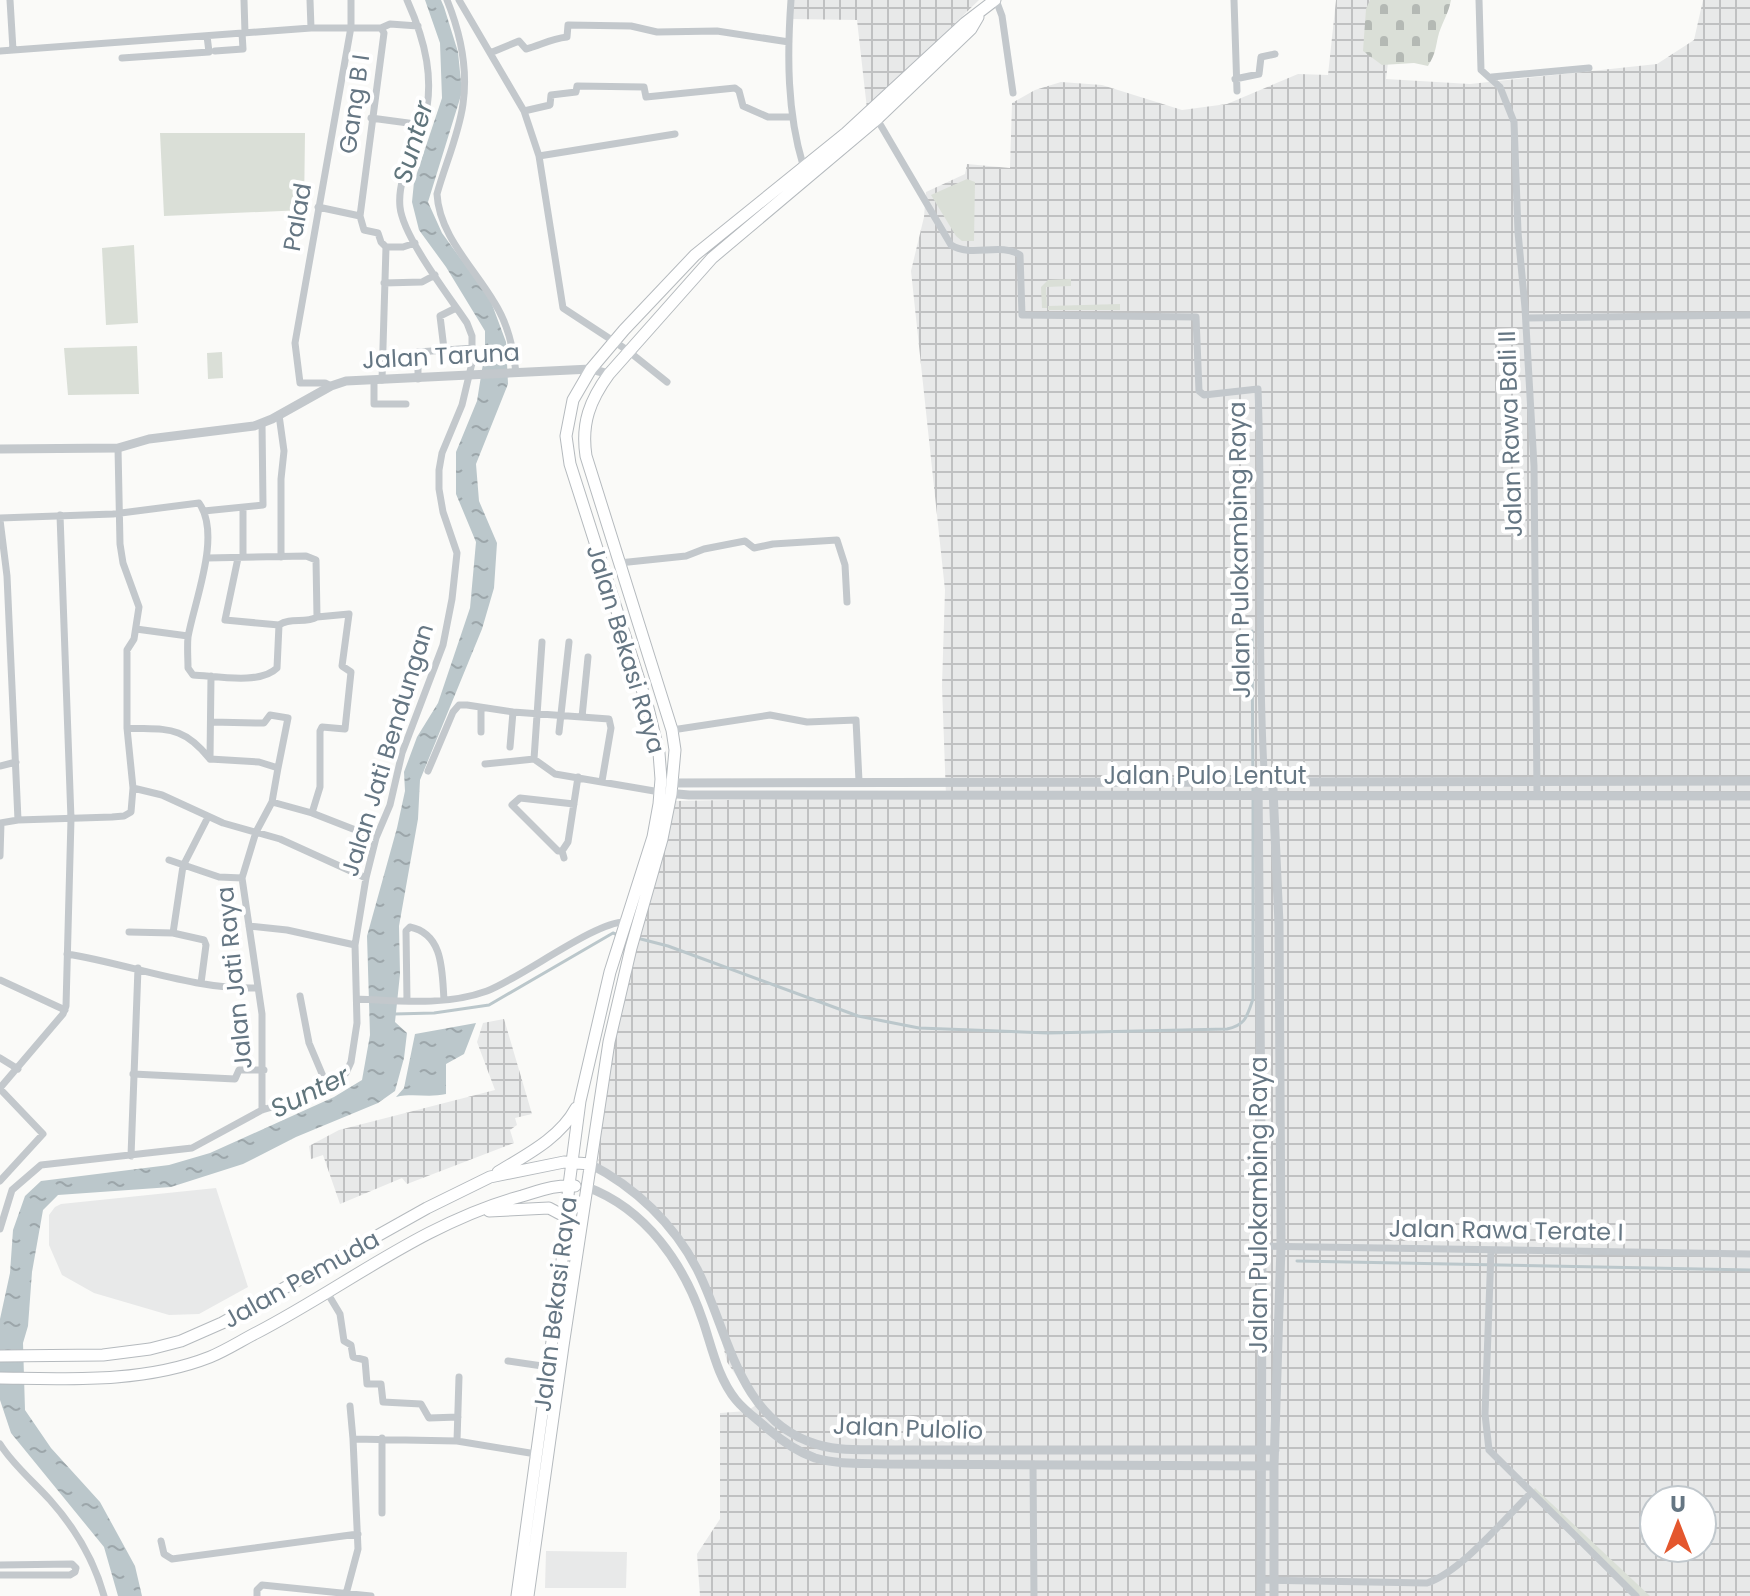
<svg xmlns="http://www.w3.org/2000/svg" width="1750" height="1596" font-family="Poppins,sans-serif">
<defs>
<pattern id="industrial-grid" width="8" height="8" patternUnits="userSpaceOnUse" patternTransform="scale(2)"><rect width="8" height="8" fill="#e8e9e9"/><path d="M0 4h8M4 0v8" fill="none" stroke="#c0c1c2"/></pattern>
<pattern id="grass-tufts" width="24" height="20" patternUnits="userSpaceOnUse" patternTransform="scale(2)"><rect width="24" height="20" fill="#dadfd7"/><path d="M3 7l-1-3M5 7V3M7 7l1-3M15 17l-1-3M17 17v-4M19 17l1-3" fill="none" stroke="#b4b9b4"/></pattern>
<pattern id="cemetery-stones" width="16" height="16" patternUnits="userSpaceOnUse" patternTransform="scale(2)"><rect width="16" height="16" fill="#dadfd7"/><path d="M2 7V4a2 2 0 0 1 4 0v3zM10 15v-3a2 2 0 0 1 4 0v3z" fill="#b4b9b4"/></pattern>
<pattern id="water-ripples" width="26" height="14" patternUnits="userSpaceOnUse" patternTransform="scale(2)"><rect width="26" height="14" fill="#bbc7cb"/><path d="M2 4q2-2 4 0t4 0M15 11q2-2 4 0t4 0" fill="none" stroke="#9ca6aa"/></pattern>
</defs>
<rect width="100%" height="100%" fill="#fafaf8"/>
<path fill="#e8e9e9" d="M216 1188 248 1287 199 1314 169 1315 94 1293 62 1275 49 1245V1215L55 1207 61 1204Z
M546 1551 627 1552 626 1588H545Z"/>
<path fill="url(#industrial-grid)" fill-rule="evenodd" d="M792 0H979L867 109 857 20 792 19Z
M1336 0H1401L1390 46 1386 79 1470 84 1657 64 1694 40 1703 0H1750V1596H700L697 1554 720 1519V1413L747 1411 756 1405 727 1362 714 1309 692 1257 644 1203 598 1167 607 1047 676 801 946 796 942 686 945 590 911 271 924 217 926 192 965 174 967 164 1010 168 1012 103 1035 90 1061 82 1102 85 1182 110 1227 104 1298 74 1328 75ZM1654 1500H1702V1548H1654Z
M504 1019 532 1114 515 1118 517 1125 510 1130 514 1143 407 1184 402 1178 340 1204 323 1155 311 1159 309 1146 339 1130 495 1090 477 1042 483 1023Z"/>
<path fill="url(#grass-tufts)" d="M1535 1488 1650 1596H1636L1531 1493Z"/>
<path fill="url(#cemetery-stones)" d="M1370 0H1451C1449 12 1443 21 1439 33 1435 48 1437 51 1428 66L1414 63 1382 65 1363 51 1366 9Z"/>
<path fill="#dadfd7" d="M160 133H305L304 210 164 216Z
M967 179 975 182 974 241H962L956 236 931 195Z
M134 245 138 323 106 325 102 248Z
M1071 279V286L1046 287 1047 308H1042L1041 287 1048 280Z
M1120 304V310H1048V306Z
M137 346 139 394 68 395 64 348Z
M222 352 223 378 208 379 207 353Z"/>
<path fill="url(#water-ripples)" d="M425 0H441L444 7 458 52 462 92 428 202 442 233 490 299 506 342 508 384 476 464 479 501 497 543 494 588 482 629 420 780 418 819 399 926 400 974 395 1022 407 1033 404 1058 395 1091 378 1103 296 1137 243 1164 171 1187 58 1195 43 1210 32 1272 28 1326 23 1343 25 1410 51 1448 100 1502 135 1566 142 1596H118L104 1547 11 1433 0 1400V1319L10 1273 13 1230 25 1196 41 1181 169 1165 210 1153 334 1097 362 1080 370 1035 367 936 397 828 405 791 404 772 417 737 438 703 470 608 476 542 456 494V452L477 401 485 351V331L446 267 419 230 412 202 414 182 442 98 440 43Z
M476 1023 464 1054 446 1064V1094C429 1098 413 1093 396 1097L404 1088 415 1034Z"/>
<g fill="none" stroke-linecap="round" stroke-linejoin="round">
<path stroke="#bbc7cb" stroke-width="3" d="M1252 631 1253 792
M637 938 668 946 858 1016 919 1028 1048 1033 1227 1029C1246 1025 1247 1016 1253 999V799
M394 1014 434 1013 489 1005 613 933 618 935
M1297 1261 1750 1270"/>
<defs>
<path id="primary" d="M498 1172C526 1155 560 1138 576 1108
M489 1211 549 1208 566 1217
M0 1356 103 1355 150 1349 181 1341 222 1323 427 1208 490 1177 564 1162 590 1164
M0 1378C70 1379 144 1383 210 1357 227 1350 242 1340 258 1332 346 1286 425 1222 522 1196 539 1191 557 1184 575 1186
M517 1596 560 1283 569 1185 580 1101 610 972 653 837 659 804 661 779 659 753 648 708 570 464 566 436 573 400 591 369 624 330 695 255 846 133 965 23 995 0
M528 1596 563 1346 609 1042 631 948 662 839 671 794 675 750 672 730 586 456C581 423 590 400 609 374L712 258 877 119 971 29 978 17"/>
</defs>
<use href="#primary" stroke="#b5babe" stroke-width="13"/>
<path stroke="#c3c8cc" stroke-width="7" d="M10 0 13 50
M244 0 245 33
M310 0 311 28
M447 0C460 32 468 69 463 104 459 134 445 165 437 194 439 235 474 268 494 302 508 324 513 347 516 373
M459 0 524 111 539 156 563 308 627 350 667 382
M791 0C787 55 787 112 803 165
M996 0 1002 16 1013 93
M1234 0 1237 91
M1479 0 1481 70 1500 87 1514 122 1518 232 1525 308 1534 466 1537 796
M381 28 390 24 418 26
M0 51 311 28H381L384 33 360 216
M215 51 243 49 242 33
M490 53 519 41 526 49C541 45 550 39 567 37L568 25 631 26 657 32 717 31 789 42
M122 58 209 52 207 36
M1492 77 1589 68
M1235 79 1259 74 1261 57 1275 54
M524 111 550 105 551 95 576 92 577 86 644 87 646 97 735 88 739 91 743 106 768 117H792
M371 118 423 125
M877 119 951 245C971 258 1001 242 1020 255L1022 315 1196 317 1199 391 1204 395 1258 389C1263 516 1257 643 1264 770L1258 782
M539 156 675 134
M318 207 360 216 364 230 378 233 381 242 386 247 382 380
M386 247H403L415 243
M384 283 422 282 435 275
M1526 318 1750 315
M444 349 440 316 456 308
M418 379V352L473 348
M374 380V404H406
M331 386 325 383H300L295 343 351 27V0
M279 415 284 451 281 479V557
M204 511 263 505 262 423
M0 518 113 514 199 503C222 535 194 602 188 637 187 647 188 658 188 668L193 675C216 676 260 685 277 668L279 625C291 617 305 624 317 617L316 560 306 556 207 558
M0 520 7 576 18 820
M243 557V508
M238 558 225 620 279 625
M619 563 686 556 704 549 745 541 754 548 773 544 837 540 845 565 847 602
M136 629 188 636
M211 676 210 759 259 762 278 768 272 802 256 832 242 878 262 1014V1110
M481 708V732
M582 717 588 657
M211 722 260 723H264L270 715 288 718 278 768
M127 728C166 730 182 724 210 759
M672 730 770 715 807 722 856 720 859 781
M559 732 569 642
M510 747 513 712
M534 759 542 642
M485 764 534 759 555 774 660 792
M0 766 16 762
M428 771 453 712 459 705H467L513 712 609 719 611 728 602 781
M133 788 162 795 223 823 280 839 366 878
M272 802 312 813 376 838
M312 813 320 787V731L322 727 345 729 351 672 342 666 349 614 317 617
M0 823 18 820 112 817 124 816 131 812 133 788 127 728V650L134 639 139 607 123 563 120 544 118 448
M562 851H558L512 805 520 798 574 804
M0 856 1 823
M564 858 562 851 568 842 578 777
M169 860 219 877 242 878
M249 926 287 930 355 945
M129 932 173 933
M67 954C130 964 193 990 258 988
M0 980 65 1010
M201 983 206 945 204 940 173 933 183 866 208 817
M300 996 309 1043 328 1088
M357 999C400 1001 446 1006 487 991 523 977 597 920 626 922
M407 1001 406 931 410 927C444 934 442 972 444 1000
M0 1058 18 1069
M133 1074 235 1079 239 1070H264
M0 1088 63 1014 66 1006 71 819 60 515
M0 1089 43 1134 0 1181
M131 1156 138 968
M0 1229 12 1190 41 1165 192 1148 262 1110 320 1093 346 1073 351 1062 357 1023 355 945 366 878 376 838 390 805 402 753 443 645 452 599 457 553 443 512 439 489V470L442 453 462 405 472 363V336L467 323C449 296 403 237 400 207 397 178 415 151 423 125 436 81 425 40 407 0
M1262 1246 1750 1254
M1491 1251 1485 1414 1489 1450 1636 1596
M328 1294 340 1314 344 1341 351 1345 353 1357 365 1360 367 1384H381L383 1402 421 1404 429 1418 458 1417
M508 1361 549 1367
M350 1406 353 1439
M457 1441 459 1377
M0 1444C13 1465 33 1481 50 1500 75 1528 94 1560 104 1596
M1033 1464 1034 1596
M382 1513V1438
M161 1541 164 1554 172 1559 358 1534
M0 1565 72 1564 76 1568 75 1572 70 1575H0
M1261 1580 1427 1583C1462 1571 1504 1519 1531 1493
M346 1594 358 1549 353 1439 457 1441 536 1454
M257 1596V1590L262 1585 371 1596"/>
<path stroke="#c3c8cc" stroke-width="9" d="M0 449 118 448 149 439 254 426 272 419 331 386 346 381 591 369 609 374
M1258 782 1262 1246 1261 1596
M669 783 1750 781
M1273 789 1279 924 1281 1246 1274 1466V1596
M666 793 689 795 1750 796
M590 1164C635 1187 674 1224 697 1269 728 1330 737 1415 810 1442 835 1452 863 1449 889 1450H1275
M587 1187C646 1209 684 1264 703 1321 712 1348 718 1378 736 1400 745 1411 758 1420 768 1429 782 1441 798 1452 815 1458 839 1465 864 1463 889 1464L1274 1466"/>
<use href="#primary" stroke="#fff" stroke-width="11"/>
</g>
<g text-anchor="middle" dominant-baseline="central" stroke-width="8" stroke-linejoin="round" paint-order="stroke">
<g font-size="24" fill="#657683" stroke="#fff">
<text transform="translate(354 104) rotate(-82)">Gang B I</text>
<text transform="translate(297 217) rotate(-80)">Palad</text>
<text transform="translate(441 356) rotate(-3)">Jalan Taruna</text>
<text transform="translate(1510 434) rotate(-92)">Jalan Rawa Bali II</text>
<text transform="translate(1239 550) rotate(-91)">Jalan Pulokambing Raya</text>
<text transform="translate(626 649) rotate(73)">Jalan Bekasi Raya</text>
<text transform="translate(387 750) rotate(-73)">Jalan Jati Bendungan</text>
<text x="1205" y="775">Jalan Pulo Lentut</text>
<text transform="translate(234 978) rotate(-96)">Jalan Jati Raya</text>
<text transform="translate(1258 1205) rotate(-90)">Jalan Pulokambing Raya</text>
<text transform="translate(1506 1230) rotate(1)">Jalan Rawa Terate I</text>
<text transform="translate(301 1279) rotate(-29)">Jalan Pemuda</text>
<text transform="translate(555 1304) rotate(-83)">Jalan Bekasi Raya</text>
<text transform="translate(908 1428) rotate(2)">Jalan Pulolio</text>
</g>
<g font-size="26" font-style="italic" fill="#60757c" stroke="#fff">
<text transform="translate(413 142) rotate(-74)">Sunter</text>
<text transform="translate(310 1092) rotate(-26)">Sunter</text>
</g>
</g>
<g transform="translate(1678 1524)"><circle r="38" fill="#ffffff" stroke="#c1c8cd" stroke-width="2"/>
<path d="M0-6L14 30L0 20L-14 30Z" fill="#e4572e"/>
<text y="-12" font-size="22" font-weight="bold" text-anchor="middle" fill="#657683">U</text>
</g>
</svg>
